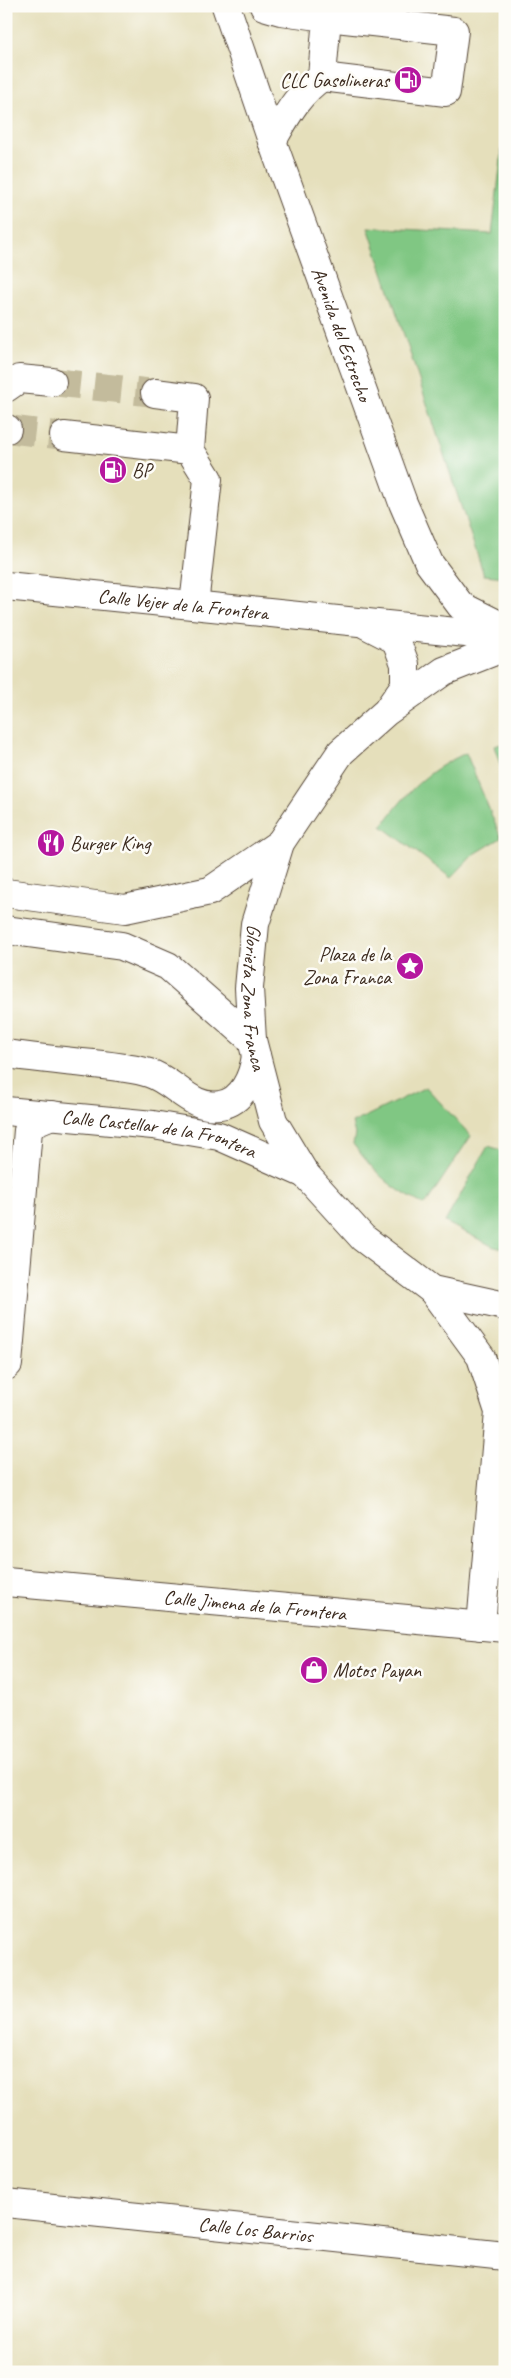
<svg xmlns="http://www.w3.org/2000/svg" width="511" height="2378" font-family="Caveat,sans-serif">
<rect width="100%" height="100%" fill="#fdfcf7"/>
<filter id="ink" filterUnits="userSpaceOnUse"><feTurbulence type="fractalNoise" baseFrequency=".02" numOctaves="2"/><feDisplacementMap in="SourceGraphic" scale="10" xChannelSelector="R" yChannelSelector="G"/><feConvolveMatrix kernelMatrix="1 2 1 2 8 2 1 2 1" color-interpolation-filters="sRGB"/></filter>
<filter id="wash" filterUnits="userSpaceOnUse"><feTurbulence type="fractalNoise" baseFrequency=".0096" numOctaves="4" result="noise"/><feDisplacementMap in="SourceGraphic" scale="20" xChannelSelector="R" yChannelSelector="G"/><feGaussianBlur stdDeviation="1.12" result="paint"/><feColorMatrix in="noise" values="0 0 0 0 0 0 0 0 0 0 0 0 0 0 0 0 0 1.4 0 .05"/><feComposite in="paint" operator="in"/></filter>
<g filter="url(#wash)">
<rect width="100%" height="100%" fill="#e5dfbb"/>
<path fill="#80c783" stroke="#5e7850" d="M505 126V577L484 575 368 227 492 234Z
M505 743V779L494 746Z
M466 753 501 838 473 855 451 878 382 826C409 790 425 772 466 753Z
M426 1087 471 1136 425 1205C390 1188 377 1175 353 1144L355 1134 352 1123Z
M488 1146 505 1151V1249L494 1247 445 1222Z"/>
</g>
<g filter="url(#ink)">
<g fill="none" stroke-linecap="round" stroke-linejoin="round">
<path stroke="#c3bb9c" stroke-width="28" stroke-dasharray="28 14" stroke-linecap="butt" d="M52 382 155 393
M7 429 64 436"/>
<defs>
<g id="minor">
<path id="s1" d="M226 6 272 141 403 503 429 563 461 606 505 628"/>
<path d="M264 6 281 11 327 17 322 77C298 93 286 117 272 141"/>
<path d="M322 77 446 92 454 31 327 17"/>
<path d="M6 388 19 379 52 382"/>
<path d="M155 393 194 398 190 450 208 479 194 605"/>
<path d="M6 429H7"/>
<path d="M64 436 190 450"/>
<path id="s2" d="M6 586 505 637"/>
<path d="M367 625 396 640 405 664V685L389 708"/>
<path id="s3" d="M505 647 444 671 386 712 341 752 280 843 255 924 249 988 252 1040 273 1121 305 1174 363 1238 432 1290 505 1306"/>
<path d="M6 893 125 909 210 891 280 843"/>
<path d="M6 930 122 946 168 966 252 1040"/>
<path d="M6 1054C35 1058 64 1061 93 1064 112 1066 132 1068 149 1073 175 1081 191 1110 220 1105 243 1102 253 1076 256 1056"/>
<path id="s4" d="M6 1111 153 1125 219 1136 305 1174"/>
<path d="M432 1290 481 1357 499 1412 481 1626"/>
<path d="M6 1366 8 1364 28 1130 35 1122 52 1115"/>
<path id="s5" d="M6 1582 505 1628"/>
<path id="s6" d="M6 2203 505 2256"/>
</g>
</defs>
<use href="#minor" stroke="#544536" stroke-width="30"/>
<use href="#minor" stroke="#fff" stroke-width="28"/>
</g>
</g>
<defs>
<symbol id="fuel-disc" viewBox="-11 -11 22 22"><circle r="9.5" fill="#b5179e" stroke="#fdfcf7"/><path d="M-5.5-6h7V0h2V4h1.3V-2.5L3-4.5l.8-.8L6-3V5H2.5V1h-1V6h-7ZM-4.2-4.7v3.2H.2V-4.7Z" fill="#fff"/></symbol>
<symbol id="restaurant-disc" viewBox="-11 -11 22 22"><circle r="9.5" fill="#b5179e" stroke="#fdfcf7"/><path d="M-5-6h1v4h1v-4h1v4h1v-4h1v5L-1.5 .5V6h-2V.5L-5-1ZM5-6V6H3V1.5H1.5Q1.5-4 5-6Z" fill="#fff"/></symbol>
<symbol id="sight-disc" viewBox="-11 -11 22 22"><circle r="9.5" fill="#b5179e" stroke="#fdfcf7"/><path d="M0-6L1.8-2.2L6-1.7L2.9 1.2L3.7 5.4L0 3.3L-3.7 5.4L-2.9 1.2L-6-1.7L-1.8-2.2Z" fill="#fff"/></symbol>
<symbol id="shop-disc" viewBox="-11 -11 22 22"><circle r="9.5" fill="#b5179e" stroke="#fdfcf7"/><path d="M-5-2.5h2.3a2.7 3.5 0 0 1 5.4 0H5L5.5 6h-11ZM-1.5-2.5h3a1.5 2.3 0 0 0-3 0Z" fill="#fff"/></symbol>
</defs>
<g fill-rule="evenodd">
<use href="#fuel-disc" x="392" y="64" width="32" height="32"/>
<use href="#fuel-disc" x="97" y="454" width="32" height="32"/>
<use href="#restaurant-disc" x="35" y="827" width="32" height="32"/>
<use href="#sight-disc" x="394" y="950" width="32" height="32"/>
<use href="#shop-disc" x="298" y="1654" width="32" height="32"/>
</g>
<g text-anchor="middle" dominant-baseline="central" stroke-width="5" stroke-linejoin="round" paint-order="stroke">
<g font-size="20" fill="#3b2a1e" stroke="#fdfcf7" text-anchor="start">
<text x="389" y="80" text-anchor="end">CLC Gasolineras</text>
<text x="132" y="470">BP</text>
<text x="70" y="843">Burger King</text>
<text x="391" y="954" text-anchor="end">Plaza de la<tspan x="391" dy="23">Zona Franca</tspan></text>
<text x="333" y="1670">Motos Payan</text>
</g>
<g font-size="20" fill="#3b2a1e" stroke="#fdfcf7">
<text stroke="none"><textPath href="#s1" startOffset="348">Avenida del Estrecho</textPath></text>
<text stroke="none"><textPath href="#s2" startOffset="178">Calle Vejer de la Frontera</textPath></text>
<text stroke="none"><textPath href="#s3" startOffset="465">Glorieta Zona Franca</textPath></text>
<text stroke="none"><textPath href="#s4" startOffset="155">Calle Castellar de la Frontera</textPath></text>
<text stroke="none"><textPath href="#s5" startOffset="250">Calle Jimena de la Frontera</textPath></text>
<text stroke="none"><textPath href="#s6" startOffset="251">Calle Los Barrios</textPath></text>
</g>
</g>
<rect width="511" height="2378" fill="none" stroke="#fdfcf7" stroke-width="25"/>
</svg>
